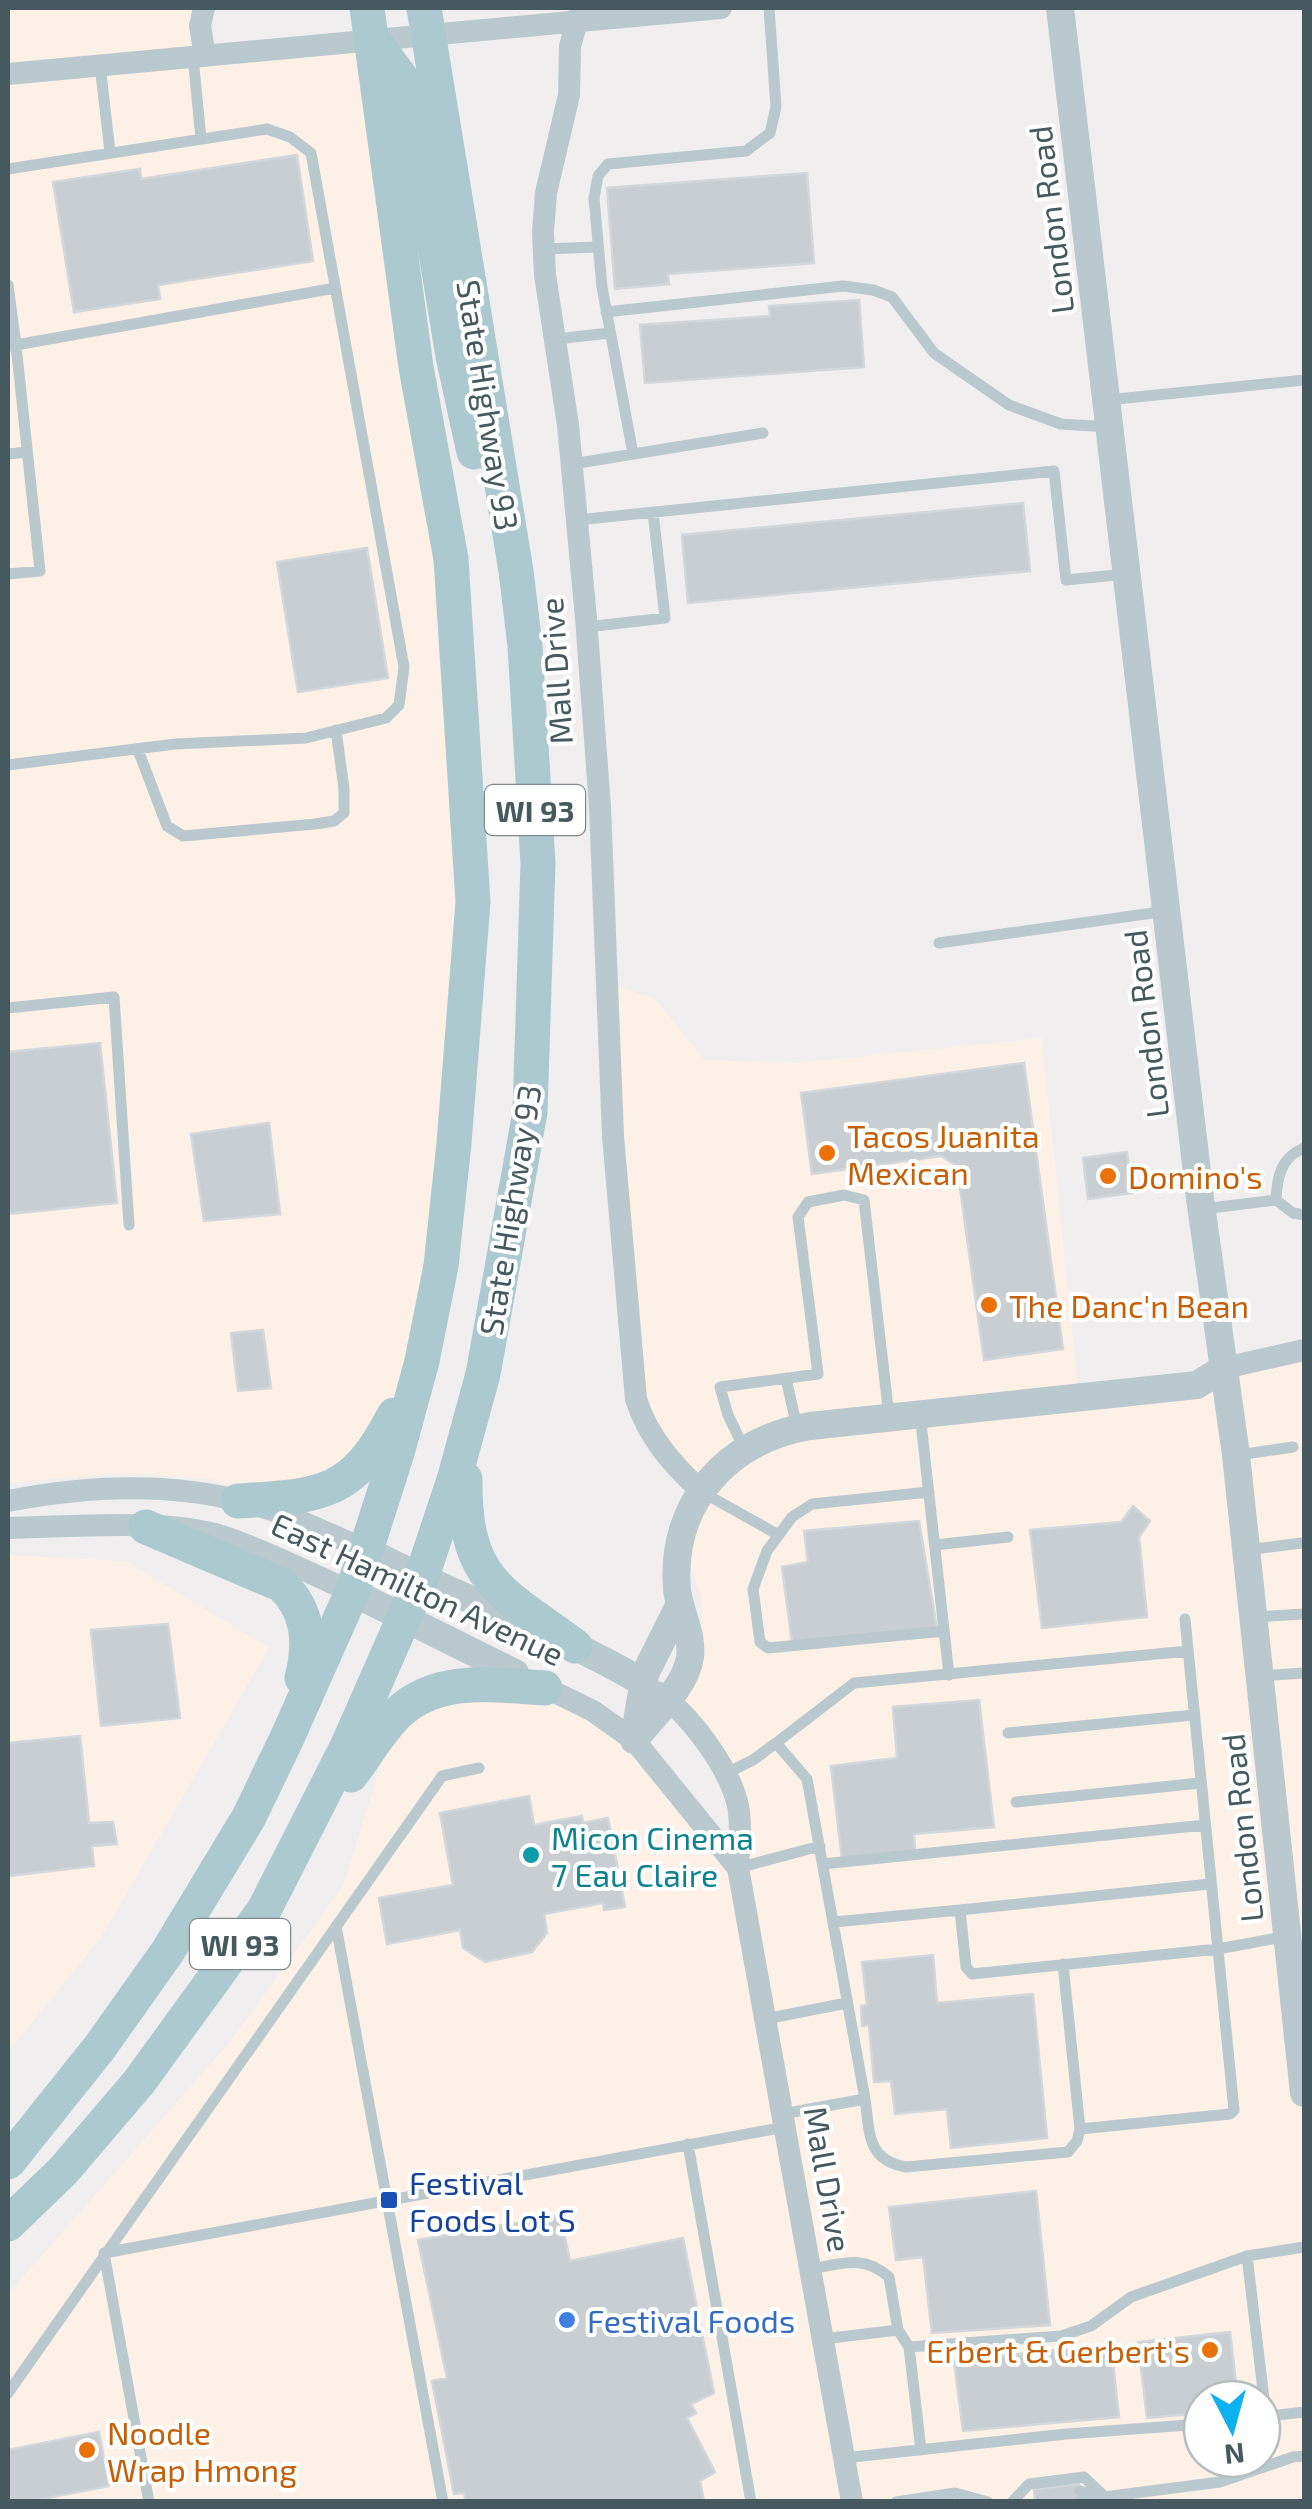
<svg xmlns="http://www.w3.org/2000/svg" width="1312" height="2509" font-family="'Exo 2',sans-serif">
<rect width="100%" height="100%" fill="#f1eeef"/>
<path fill="#fdf0e7" fill-rule="evenodd" d="M8 8H204L206 56 373 41 416 367 473 902 422 1361 353 1475 241 1489 210 1479 123 1473 8 1483Z
M607 982 655 999 705 1060 796 1063 1042 1038 1079 1397 1304 1350V2501L8 2502V2294L230 2042 343 1886 396 1715 466 1684 593 1711 737 1867 738 1806 677 1707 703 1637 701 1594 681 1546 701 1491 643 1421ZM1202 2399H1262V2459H1202Z
M8 1555 126 1561 269 1648 100 1939 8 2052Z"/>
<path fill="#c8ced2" stroke="#d2d7db" stroke-width="2.5" d="M297 155 313 261 158 285 160 299 74 312 53 182 140 169 141 179Z
M807 173 814 263 668 274 669 284 615 289 607 188Z
M859 300 864 367 645 383 640 325 770 316 769 306Z
M1023 503 1030 571 688 603 682 535Z
M367 548 388 678 298 692 277 562Z
M100 1043 117 1203 8 1214V1052Z
M1024 1063 1063 1349 984 1360 957 1166 941 1156 812 1174 801 1093Z
M269 1123 280 1214 204 1221 191 1134Z
M1127 1152 1132 1193 1088 1199 1083 1158Z
M263 1330 271 1388 238 1391 231 1333Z
M1133 1506 1150 1521 1139 1537 1147 1617 1042 1628 1030 1530 1121 1522Z
M919 1521 937 1629 792 1642 782 1567 808 1562 804 1531Z
M168 1624 180 1718 101 1726 91 1630Z
M979 1700 994 1827 914 1834 915 1853 842 1860 831 1766 897 1758 893 1707Z
M80 1736 89 1823 113 1822 117 1844 92 1846 94 1866 8 1876V1743Z
M529 1796 534 1825 582 1816 583 1823 608 1818 625 1907 604 1910 603 1903 544 1914 547 1933 532 1952 485 1962 463 1948 460 1930 387 1944 379 1898 453 1885 440 1813Z
M933 1955 937 2003 1033 1994 1047 2138 951 2148 947 2109 895 2114 891 2081 874 2082 869 2025 862 2026 861 2006 867 2005 862 1962Z
M1036 2191 1050 2325 932 2333 923 2257 896 2260 889 2207Z
M560 2215 570 2261 683 2238 714 2393 691 2404 696 2413 687 2418 715 2472 700 2481 704 2502H466L464 2493 454 2494 432 2381 447 2378 418 2240Z
M1230 2332 1238 2399H1202V2413L1147 2418 1138 2342Z
M1111 2344 1119 2417 963 2431 954 2361Z
M99 2432 109 2486 27 2502H8V2450Z
M1079 2484 1081 2502H1035L1034 2489Z"/>
<g fill="none" stroke-linecap="round" stroke-linejoin="round">
<path stroke="#b9c9cd" stroke-width="11" d="M193 57 201 139
M100 65 110 152
M8 169 267 129 290 137 311 153 404 667 399 705 386 718 306 738 175 744 8 765
M544 249 598 247
M8 285 16 345 335 288
M606 312 843 286 873 290 892 297 934 353 1009 405 1061 424 1110 427
M556 339 610 333
M8 346 16 345 40 571 8 574
M1107 400 1304 380
M8 454 27 452
M633 454 602 287 594 198 598 176 608 164 746 151 770 133 776 107 769 8
M572 464 763 433
M577 520 1054 471 1066 580 1126 574
M587 627 665 618 653 512
M138 750 167 826 183 836 315 824 334 821 344 813V789L336 730
M939 943 1167 911
M8 1008 114 997 129 1225
M1276 1200C1277 1177 1281 1157 1304 1148
M1202 1209 1276 1200 1293 1213 1304 1215
M786 1378 797 1428
M920 1414 949 1675
M744 1448 728 1415 720 1387 818 1374 798 1217 808 1202 844 1195 864 1200 889 1416
M1238 1455 1293 1447
M702 1492 777 1534
M929 1492 812 1504 792 1517 767 1551 753 1589 760 1642 768 1648 944 1631
M935 1545 1008 1537
M1247 1550 1302 1543
M1254 1617 1304 1614
M1259 1676 1304 1673
M1008 1733 1194 1715
M776 1743 854 1683 1188 1651
M725 1774 753 1760 776 1743 807 1779 865 2099 782 2114
M1016 1802 1200 1783
M823 1864 1205 1825
M738 1868 820 1846
M960 1910 1210 1884
M834 1922 960 1910 966 1967 972 1974 1218 1949 1288 1936
M336 1926 443 2502
M765 2019 847 2003
M865 2099C870 2132 866 2160 906 2167L1068 2152 1077 2141 1080 2129 1063 1964
M1080 2129 1230 2114 1234 2110 1185 1619
M688 2144 751 2502
M104 2253 785 2127
M104 2253 149 2502
M810 2269C842 2264 863 2254 889 2277L898 2330
M823 2339 898 2330 909 2347 921 2450
M909 2347 1061 2336 1091 2326 1131 2297 1247 2256
M8 2393 442 1776 479 1768
M1266 2416 1247 2256 1304 2247
M1262 2417 1304 2412
M844 2458 1066 2434 1202 2424
M1080 2491 1102 2496
M1081 2500 1220 2482 1293 2457 1304 2456
M896 2502 955 2493 988 2502
M1012 2502 1029 2484 1084 2477 1106 2498"/>
<path stroke="#b9c9cd" stroke-width="22" d="M204 8 200 26 205 56
M581 8 570 46 569 95 546 193 543 232 545 275 568 425 586 618 600 807 613 1136 636 1399C648 1437 672 1464 701 1491
M8 74 721 8
M1224 1368 1304 1350
M8 1501C95 1484 189 1481 274 1511 305 1522 336 1537 366 1550
M8 1528C74 1527 169 1517 231 1539 272 1554 312 1574 352 1592
M534 1682 593 1711 634 1740 738 1868
M657 1692C689 1713 730 1768 738 1806 742 1826 739 1848 738 1868L852 2502"/>
<path stroke="#b9c9cd" stroke-width="28" d="M1060 8 1200 1198 1236 1455 1304 2093
M366 1550C456 1598 554 1630 642 1682
M352 1592 515 1673
M634 1740C652 1717 686 1687 690 1657 693 1634 679 1611 677 1589 670 1502 728 1440 810 1426L1197 1385 1224 1368
M634 1740 645 1674 679 1606"/>
<path stroke="#acc9d0" stroke-width="35" d="M377 45 404 82 412 108 453 356 474 452
M465 1479C464 1581 500 1591 575 1646
M238 1501C323 1496 353 1495 394 1415
M146 1527 282 1585C309 1611 311 1643 302 1678
M351 1775C366 1755 380 1730 398 1713 438 1675 495 1685 545 1688
M8 2162 100 2047 168 1951 249 1817 287 1738 352 1592 366 1550 397 1453 422 1361 441 1266 454 1143 473 902 451 559 416 367 367 8
M8 2224 63 2171 139 2082 264 1910 347 1747 421 1579 454 1480 483 1374 530 1112 538 863 525 646 516 571 424 8"/>
</g>
<g fill="#e8710a" stroke="#fff" stroke-width="4">
<circle cx="827" cy="1153" r="10"/>
<circle cx="1108" cy="1176" r="10"/>
<circle cx="989" cy="1305" r="10"/>
<circle cx="1210" cy="2350" r="10"/>
<circle cx="87" cy="2450" r="10"/>
</g>
<circle fill="#0f9aa8" stroke="#fff" stroke-width="4" cx="531" cy="1855" r="10"/>
<rect fill="#1a4fb4" stroke="#fff" stroke-width="4" x="379" y="2190" width="20" height="20" rx="5"/>
<circle fill="#3f7fe0" stroke="#fff" stroke-width="4" cx="567" cy="2320" r="10"/>
<g text-anchor="middle" dominant-baseline="central" stroke-width="8" stroke-linejoin="round" paint-order="stroke">
<g fill="#fff" stroke="#7d8b8e" stroke-width="2.5">
<rect x="485" y="785" width="100" height="50" rx="8"/>
<rect x="190" y="1919" width="100" height="50" rx="8"/>
</g>
<g font-size="30" font-weight="bold" fill="#45595e">
<text x="535" y="810">WI 93</text>
<text x="240" y="1944">WI 93</text>
</g>
<g font-size="32" fill="#45595e" stroke="#fff">
<text transform="translate(1050 220) rotate(-97)">London Road</text>
<text transform="translate(489 405) rotate(81)">State Highway 93</text>
<text transform="translate(555 671) rotate(-94)">Mall Drive</text>
<text transform="translate(1145 1024) rotate(-97)">London Road</text>
<text transform="translate(509 1210) rotate(-81)">State Highway 93</text>
<text transform="translate(418 1588) rotate(25)">East Hamilton Avenue</text>
<text transform="translate(1241 1828) rotate(-96)">London Road</text>
<text transform="translate(829 2179) rotate(80)">Mall Drive</text>
</g>
<g font-size="32" fill="#c56008" stroke="#fff" text-anchor="start">
<text x="847" y="1135">Tacos Juanita<tspan x="847" dy="37">Mexican</tspan></text>
<text x="1128" y="1176">Domino's</text>
<text x="1009" y="1305">The Danc'n Bean</text>
<text x="1190" y="2350" text-anchor="end">Erbert &amp; Gerbert's</text>
<text x="107" y="2432">Noodle<tspan x="107" dy="37">Wrap Hmong</tspan></text>
</g>
<g font-size="32" fill="#0d838f" stroke="#fff" text-anchor="start">
<text x="551" y="1837">Micon Cinema<tspan x="551" dy="37">7 Eau Claire</tspan></text>
</g>
<g font-size="32" fill="#164399" stroke="#fff" text-anchor="start">
<text x="409" y="2182">Festival<tspan x="409" dy="37">Foods Lot S</tspan></text>
</g>
<g font-size="32" fill="#366cbe" stroke="#fff" text-anchor="start">
<text x="587" y="2320">Festival Foods</text>
</g>
</g>
<rect width="1312" height="2509" fill="none" stroke="#45595e" stroke-width="20"/>
<g transform="translate(1232 2429) rotate(174)"><circle r="48" fill="#ffffff" stroke="#b5bdbf" stroke-width="2.5"/>
<path d="M0-8L18 38L0 25L-18 38Z" fill="#0bb2ef"/>
<text y="-15" font-size="28" font-weight="bold" text-anchor="middle" fill="#45595e">N</text>
</g>
</svg>
